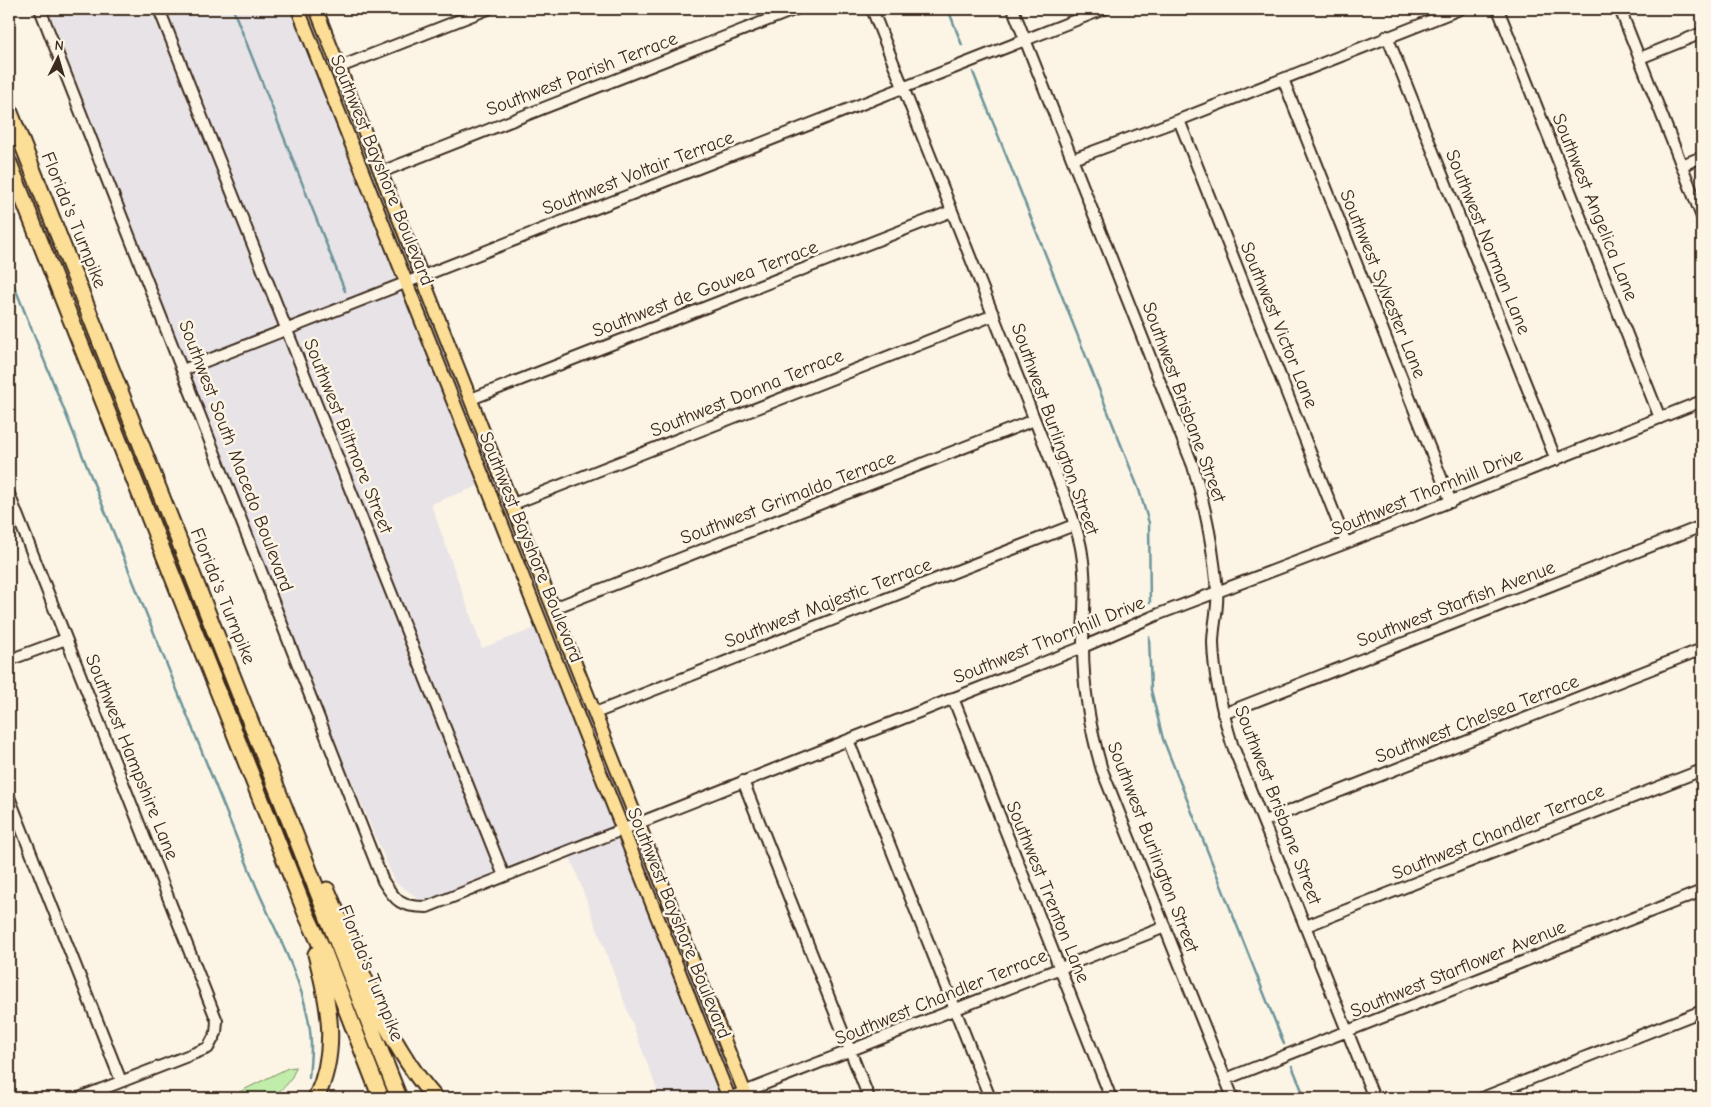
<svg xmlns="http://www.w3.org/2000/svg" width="1711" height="1107" font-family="'Comic Neue',sans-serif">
<rect width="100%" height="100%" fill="#fcf5e5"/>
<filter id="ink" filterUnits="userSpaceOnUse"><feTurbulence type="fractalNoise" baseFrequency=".02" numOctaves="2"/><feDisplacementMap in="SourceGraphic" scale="10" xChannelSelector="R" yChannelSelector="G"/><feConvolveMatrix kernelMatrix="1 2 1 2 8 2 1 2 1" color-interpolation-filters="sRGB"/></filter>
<g filter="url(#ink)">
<path fill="#e8e3e7" d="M48 9H155L281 328 186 364Z
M164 9H293L401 281 289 325Z
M333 85 336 87 362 150 368 155 416 275 409 278Z
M419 283 498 479 489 482 412 286Z
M404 289 481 485 431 504 482 648 538 627 616 827 506 870 292 333Z
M285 336 498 874 422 901 395 882 300 662 189 372Z
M555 644 558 647 576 691 581 695 631 821 624 824Z
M634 829 738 1090 731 1092 627 832Z
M619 835 724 1098H660L570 856Z"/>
<path fill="#c1edaa" stroke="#7e8c64" d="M296 1067C285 1102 257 1098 227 1098L288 1068Z"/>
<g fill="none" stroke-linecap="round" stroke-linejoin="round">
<path stroke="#6d959b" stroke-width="2.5" d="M233 9 345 291
M948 9 962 45
M973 72 1139 490 1149 523 1150 603
M9 273 256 886C276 933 310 992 311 1044 311 1055 310 1067 309 1078
M1149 637 1151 690 1163 739 1284 1044
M1292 1066 1305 1098"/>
<defs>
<path id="minor" d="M40 9 383 881C396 902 401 907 427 907L1083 647 1159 614 1346 543 1702 401
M159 9 504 876
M872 9 1066 499C1072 517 1080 536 1082 554 1087 584 1083 615 1083 646 1083 689 1090 729 1102 770L1233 1098
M1013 9 1193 466C1206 507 1213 547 1217 590 1219 607 1213 625 1213 643 1214 678 1222 711 1232 744L1374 1098
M1498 9 1660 418
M1620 9 1702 217
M1387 36 1556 460
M1640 58 1702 33
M340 67 488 9
M1283 79 1451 502
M1179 120 1346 543
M1073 159 1179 120 1460 9
M1682 165 1702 157
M381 172 796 9
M183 370 1104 9
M471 399 952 211
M9 494 217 1021 216 1033 208 1048 79 1098
M513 504 994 315
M554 608 1034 420
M9 660 66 639
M953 698 1111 1098
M595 713 1074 525
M1223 714 1702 526
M848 740 990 1098
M743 781 869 1098
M9 797 121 1081
M1264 821 1702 649
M1306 926 1702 770
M1226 1079 1702 891
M729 1098 1165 927
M1482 1098 1702 1011"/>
<path id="major" d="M298 9 729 1098
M316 9 747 1098"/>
<path id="highway" d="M9 110 399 1098
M9 163 307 916 324 952 381 1098
M327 890C358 961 383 1039 435 1098
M316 1098C339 1050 329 1004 316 954"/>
</defs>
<use href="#minor" stroke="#3b2a1e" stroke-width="14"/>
<use href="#major" stroke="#3b2a1e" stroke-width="16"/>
<use href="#highway" stroke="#3b2a1e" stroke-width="19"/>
<use href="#minor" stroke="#fcf5e5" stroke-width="10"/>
<use href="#major" stroke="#fdde96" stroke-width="12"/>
<use href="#highway" stroke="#fdde96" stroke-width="15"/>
</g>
</g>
<g text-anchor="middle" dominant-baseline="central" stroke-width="5" stroke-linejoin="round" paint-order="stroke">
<g font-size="19" fill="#3b2a1e" stroke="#fcf5e5">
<text transform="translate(582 74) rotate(-21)">Southwest Parish Terrace</text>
<text transform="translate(382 170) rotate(68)">Southwest Bayshore Boulevard</text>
<text transform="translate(638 173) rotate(-21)">Southwest Voltair Terrace</text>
<text transform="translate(1595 207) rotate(68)">Southwest Angelica Lane</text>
<text transform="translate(74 220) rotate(68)">Florida's Turnpike</text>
<text transform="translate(1488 242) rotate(68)">Southwest Norman Lane</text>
<text transform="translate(1383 284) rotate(68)">Southwest Sylvester Lane</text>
<text transform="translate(705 289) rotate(-21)">Southwest de Gouvea Terrace</text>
<text transform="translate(1279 325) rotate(68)">Southwest Victor Lane</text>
<text transform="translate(747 393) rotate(-22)">Southwest Donna Terrace</text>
<text transform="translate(1184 402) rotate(70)">Southwest Brisbane Street</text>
<text transform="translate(1055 429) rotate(70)">Southwest Burlington Street</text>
<text transform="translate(348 436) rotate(68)">Southwest Biltmore Street</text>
<text transform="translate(236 456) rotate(69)">Southwest South Macedo Boulevard</text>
<text transform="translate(1427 492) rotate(-22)">Southwest Thornhill Drive</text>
<text transform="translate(788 498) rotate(-21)">Southwest Grimaldo Terrace</text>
<text transform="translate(531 547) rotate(68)">Southwest Bayshore Boulevard</text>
<text transform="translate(223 596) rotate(68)">Florida's Turnpike</text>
<text transform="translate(828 603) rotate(-21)">Southwest Majestic Terrace</text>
<text transform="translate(1456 604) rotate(-21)">Southwest Starfish Avenue</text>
<text transform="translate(1049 640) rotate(-22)">Southwest Thornhill Drive</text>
<text transform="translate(1477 719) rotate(-21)">Southwest Chelsea Terrace</text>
<text transform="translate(132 757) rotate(68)">Southwest Hampshire Lane</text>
<text transform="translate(1278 805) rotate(69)">Southwest Brisbane Street</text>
<text transform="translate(1498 832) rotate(-22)">Southwest Chandler Terrace</text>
<text transform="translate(1153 847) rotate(69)">Southwest Burlington Street</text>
<text transform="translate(1048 892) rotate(68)">Southwest Trenton Lane</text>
<text transform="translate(679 923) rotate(68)">Southwest Bayshore Boulevard</text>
<text transform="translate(1458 969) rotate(-22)">Southwest Starflower Avenue</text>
<text transform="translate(371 973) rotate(68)">Florida's Turnpike</text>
<text transform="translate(941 997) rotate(-22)">Southwest Chandler Terrace</text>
</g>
</g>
<rect width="1711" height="1107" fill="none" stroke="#fcf5e5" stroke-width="30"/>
<rect x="15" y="15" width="1681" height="1077" fill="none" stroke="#3b2a1e" stroke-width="2" filter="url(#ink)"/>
<g transform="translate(58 58) rotate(5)" stroke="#fcf5e5" stroke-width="4" paint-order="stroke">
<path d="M0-4L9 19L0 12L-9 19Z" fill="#3b2a1e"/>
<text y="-8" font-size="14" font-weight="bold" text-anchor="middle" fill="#3b2a1e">N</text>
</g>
</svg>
